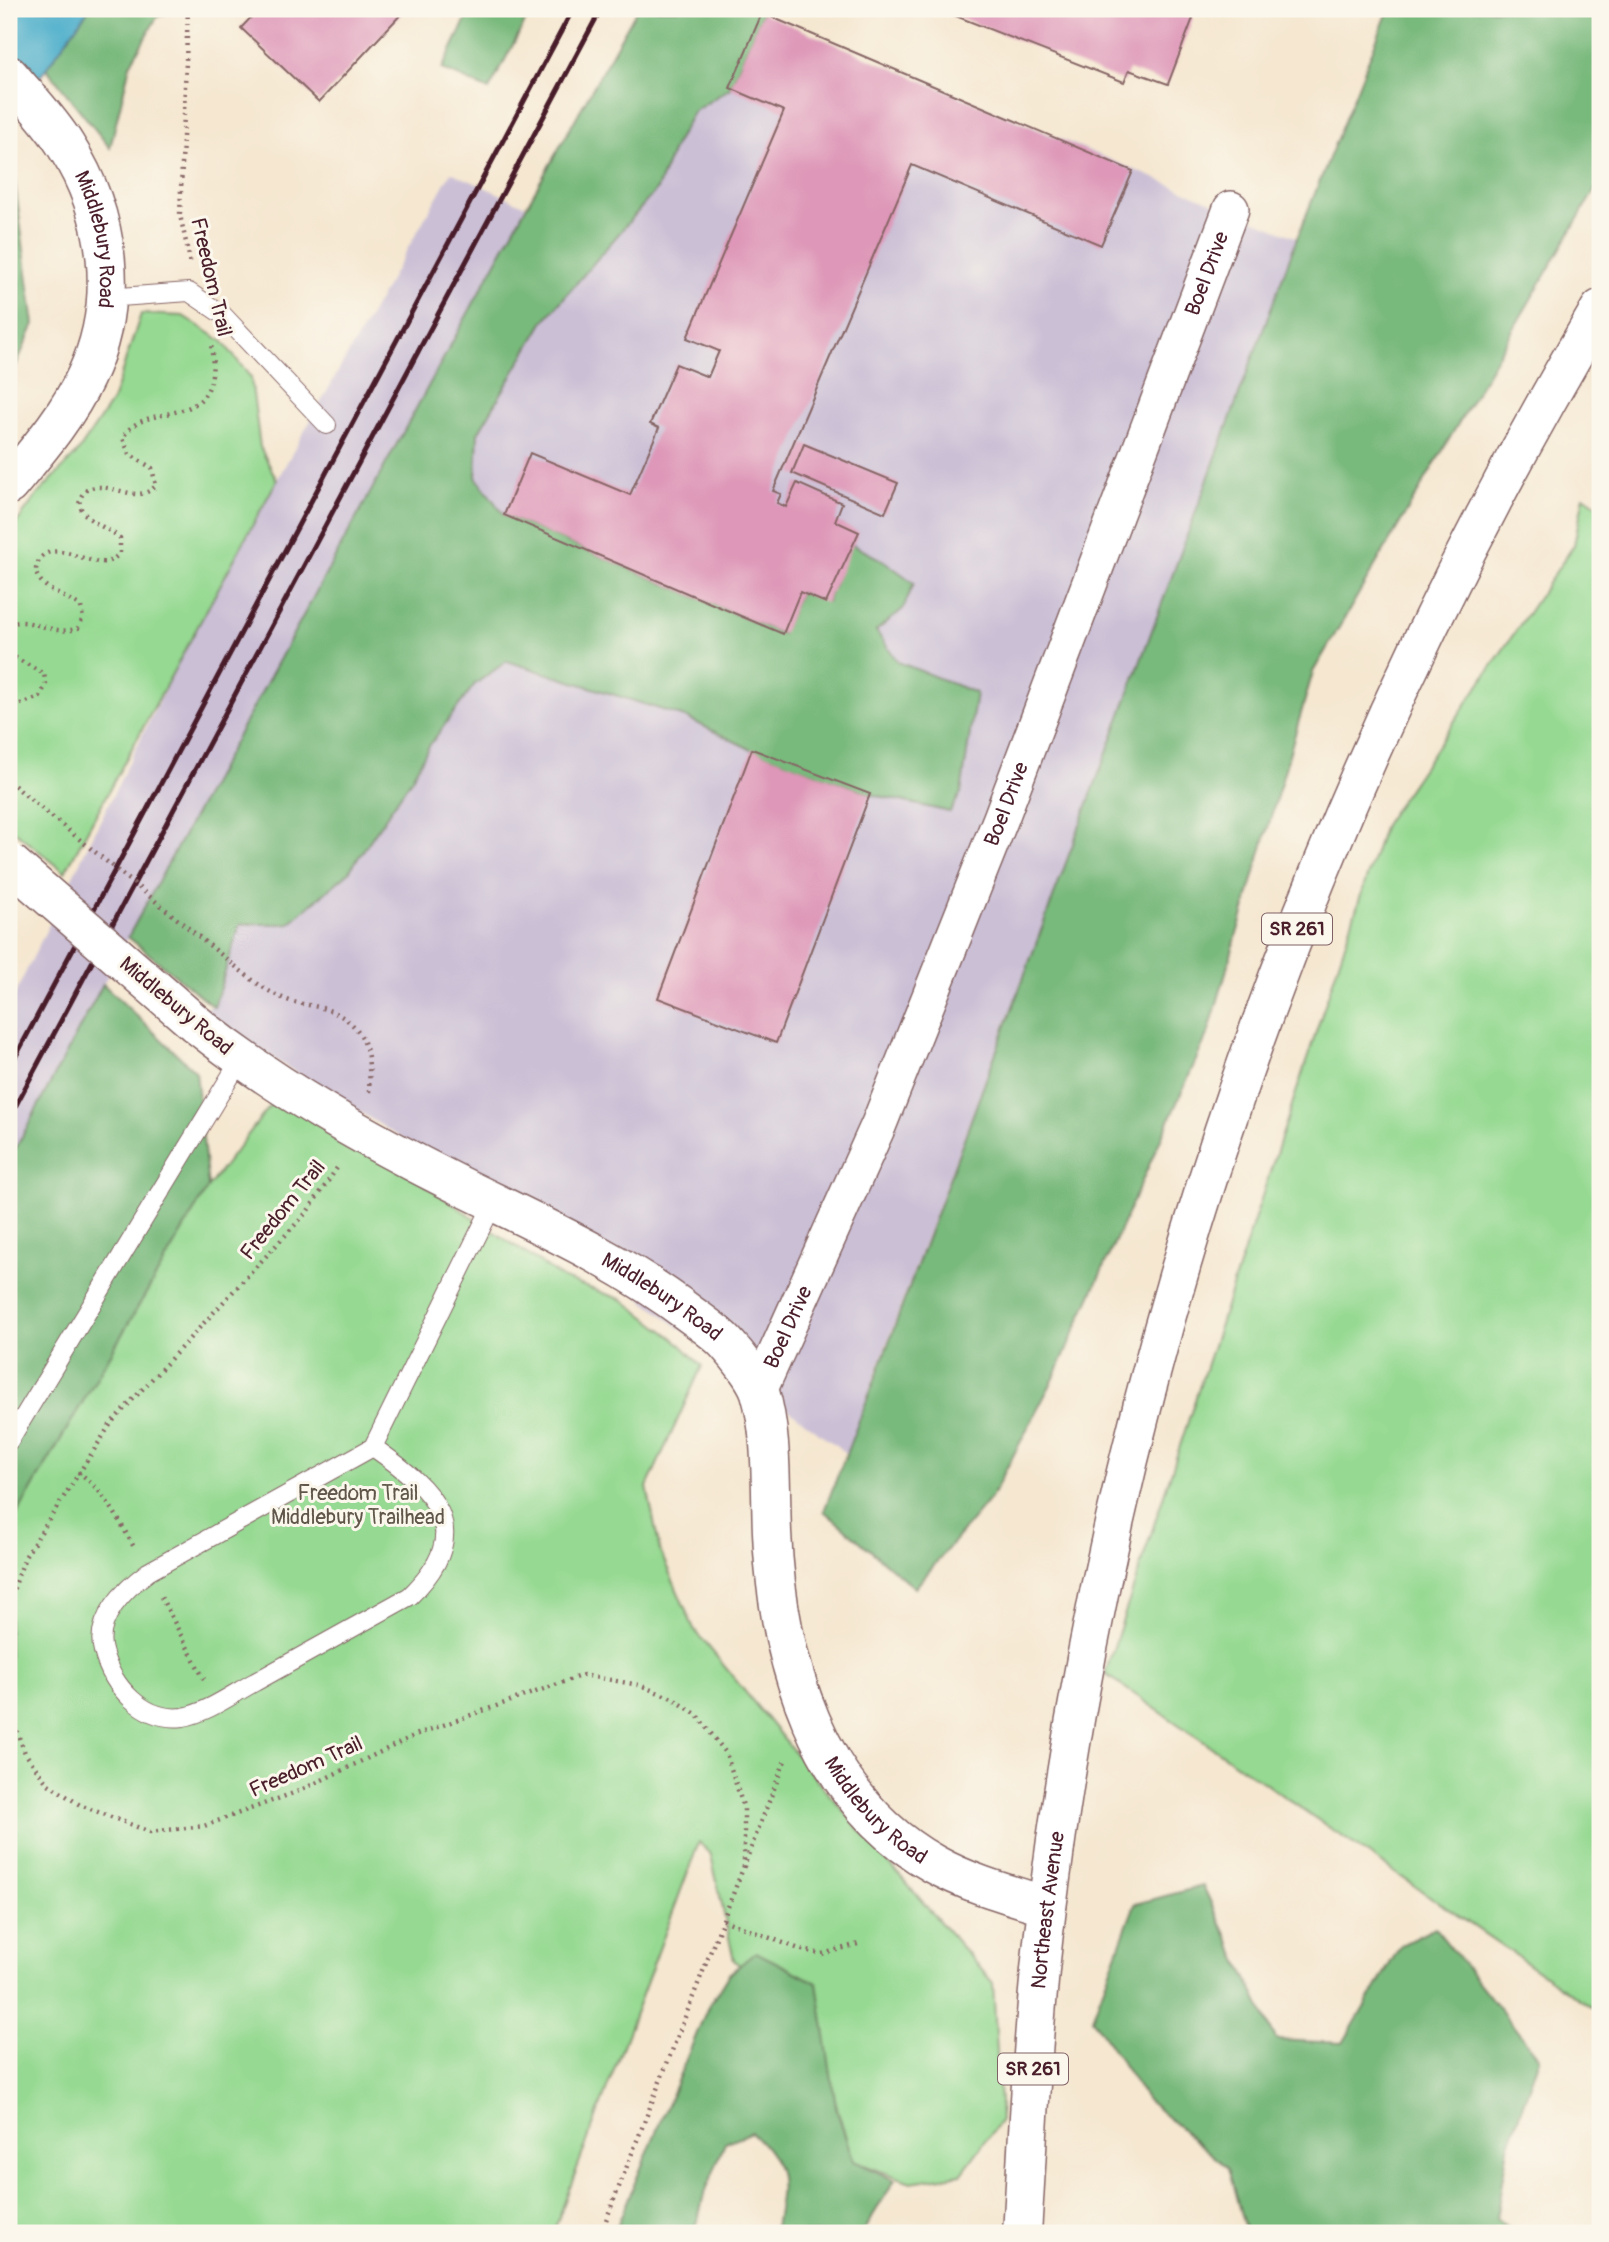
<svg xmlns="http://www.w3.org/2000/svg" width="1609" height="2242" font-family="Pangolin,sans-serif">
<rect width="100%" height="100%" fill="#fbf7ec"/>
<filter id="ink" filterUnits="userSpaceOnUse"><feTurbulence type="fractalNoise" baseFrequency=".0143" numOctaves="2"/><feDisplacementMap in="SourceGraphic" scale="14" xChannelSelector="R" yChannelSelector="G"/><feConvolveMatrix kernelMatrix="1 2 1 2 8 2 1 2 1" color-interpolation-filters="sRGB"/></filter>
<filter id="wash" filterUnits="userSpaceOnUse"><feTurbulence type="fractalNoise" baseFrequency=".00686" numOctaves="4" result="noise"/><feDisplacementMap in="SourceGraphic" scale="28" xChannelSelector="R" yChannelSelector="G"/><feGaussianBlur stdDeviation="1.57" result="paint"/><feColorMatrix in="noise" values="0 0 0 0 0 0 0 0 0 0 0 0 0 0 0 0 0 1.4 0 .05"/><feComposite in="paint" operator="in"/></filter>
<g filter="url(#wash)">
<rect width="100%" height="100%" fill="#f5e7d0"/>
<path fill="#cbbfd5" d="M637 9H752L1297 238 846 1453 548 1229 197 1011 214 1006 128 938 9 1161V1006L208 602 451 172 526 206Z"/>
<path fill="#95d992" stroke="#707c5e" stroke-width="2" d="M141 314 183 316 222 341 251 378 260 447 277 480 65 872 9 827V533L38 494 78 452 112 401Z
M1584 496 1600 507V2013L1105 1674 1384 825 1574 545Z
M283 1089 564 1279 623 1300 676 1340 702 1366 647 1487 660 1551 694 1629 821 1785 993 1983 1001 2120 961 2174 911 2182 853 2161 818 2044 734 1960 711 1855 699 1842 553 2233H9V1528L208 1187Z"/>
<path fill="#78b97c" stroke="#616c54" stroke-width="2" d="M89 9H174L157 17 130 65 110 148 46 68Z
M471 9H532L489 90 442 69Z
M637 9H764L730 88 693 112 674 147 657 189 544 321 478 433 476 477 504 515 782 634 800 592 827 602 851 544 884 561 914 583 903 609 876 631 898 662 976 693 961 793 950 812 870 794 752 750 685 717 507 661 475 684 429 746 412 778 348 873 288 924H240L214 1007 128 937 526 207Z
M1389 9H1600V181L1313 672 1209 1031 1054 1378 992 1496 915 1588 824 1511 877 1374 1297 238Z
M9 140 34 324 9 381Z
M103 984 196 1072 208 1187 9 1528V1161Z
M1203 1886 1276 2040 1343 2043 1401 1945 1435 1928 1539 2058 1508 2147 1496 2218 1514 2233H1246L1228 2168 1147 2100 1092 2018 1135 1904Z
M756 1952 817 1983 836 2107 853 2161 895 2180 862 2233H774C782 2187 790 2167 751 2132L725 2143 703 2198 695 2233H614L707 2009 729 1974Z"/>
<path fill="#4aadca" stroke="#4a667a" stroke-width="2" d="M9 9H89L9 120Z"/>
<g id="blocks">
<path fill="#de97b8" d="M259 9H406L319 102 241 28Z
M938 9H1170L1193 18 1168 84 1129 70 1124 82Z
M762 13 1133 171 1101 245 912 165 773 491 781 494 777 503 786 507 797 483 842 503 835 521 859 532 826 603 800 592 783 634 504 515 530 453 630 495 659 428 650 424 676 364 708 377 719 351 687 338 784 111 730 88Z
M804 444 898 483 885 513 792 473Z
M752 749 870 794 776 1043 658 998Z"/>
</g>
</g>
<g filter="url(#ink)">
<use href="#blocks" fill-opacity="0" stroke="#866565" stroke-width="2"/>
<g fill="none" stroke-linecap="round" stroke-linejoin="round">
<defs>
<path id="service" d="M106 298 189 292 223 315 327 425
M9 1441 241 1059
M373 1447C434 1490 478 1530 410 1596 358 1625 307 1653 255 1682 234 1693 207 1713 183 1717 143 1722 112 1686 103 1651 94 1619 125 1589 148 1572L373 1447 494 1202"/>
<g id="minor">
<path id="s1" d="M760 1389 879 1124 1001 818 1231 209"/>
</g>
<g id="tertiary">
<path id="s2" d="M9 75C28 98 50 120 66 146 110 215 121 301 86 376 67 417 37 451 9 485"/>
<path id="s3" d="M196 1024C279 1090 368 1140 463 1187 540 1225 621 1261 690 1314 702 1323 716 1332 726 1343 737 1355 755 1377 760 1392 773 1436 770 1486 772 1532 777 1657 817 1799 934 1864 970 1884 1008 1894 1047 1906"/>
</g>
<g id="primary">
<path id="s4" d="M1022 2233C1029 2125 1033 2016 1047 1908 1117 1343 1310 797 1600 309"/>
</g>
</defs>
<use href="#service" stroke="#866565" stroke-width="20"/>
<use href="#minor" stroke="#866565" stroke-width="38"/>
<use href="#tertiary" stroke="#866565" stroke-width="41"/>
<use href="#primary" stroke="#866565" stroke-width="41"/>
<path stroke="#866565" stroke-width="4.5" stroke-dasharray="2 5" stroke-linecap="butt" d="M188 9 180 215 191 265
M9 625C28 614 53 638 78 628L83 618 81 607C69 597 49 593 40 580 36 576 35 570 37 565 47 537 81 561 101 562 109 563 114 559 120 553V538C109 529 93 524 84 513 80 508 78 503 81 497 90 477 120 493 136 494 145 494 150 491 156 486L152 468 129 454 123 438C144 396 225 438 211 345
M9 654 44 674 46 684 40 697 9 708
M9 781 30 799
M235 966C252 980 268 993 290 1001 300 1004 311 1005 322 1008 367 1022 371 1051 369 1093
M78 1472C106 1492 118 1519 135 1549
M161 1597 204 1679
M9 1602 25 1557 112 1422 307 1212 339 1165
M9 1711 25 1753 47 1783 80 1805 150 1832 204 1826 299 1791 418 1734 583 1675 639 1685 672 1698 696 1714 726 1753 744 1809V1867
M723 1920 802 1950 822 1954 862 1943
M601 2233 786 1758"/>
<use href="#service" stroke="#fff" stroke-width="18"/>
<use href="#minor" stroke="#fff" stroke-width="35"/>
<use href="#tertiary" stroke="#fff" stroke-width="38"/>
<use href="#primary" stroke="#fff" stroke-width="38"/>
<path stroke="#4a1f2b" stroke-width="5" d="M9 1069 573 9
M9 1118 601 9"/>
<defs>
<path id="tertiary-bridge" d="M9 862 196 1024"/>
</defs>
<use href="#tertiary-bridge" stroke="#866565" stroke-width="41" stroke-linecap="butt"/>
<path stroke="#866565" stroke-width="4.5" stroke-dasharray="2 5" stroke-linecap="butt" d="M30 799 235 966"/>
<use href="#tertiary-bridge" stroke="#fff" stroke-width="38"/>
</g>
</g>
<g text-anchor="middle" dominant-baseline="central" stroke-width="6" stroke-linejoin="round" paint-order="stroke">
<g fill="#fbf7ec" stroke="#7f6065" stroke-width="2">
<rect x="1262" y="913.5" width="70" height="31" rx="5"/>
<rect x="998" y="2053.5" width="70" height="31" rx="5"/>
</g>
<g font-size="19" font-weight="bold" fill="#4a1f2b">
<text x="1297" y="929">SR 261</text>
<text x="1033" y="2069">SR 261</text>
</g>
<g font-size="21" fill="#4a1f2b" stroke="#fbf7ec">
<text stroke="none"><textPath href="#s2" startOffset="191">Middlebury Road</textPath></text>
<text stroke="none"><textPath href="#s1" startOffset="1202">Boel Drive</textPath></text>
<text transform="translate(211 277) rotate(77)">Freedom Trail</text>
<text stroke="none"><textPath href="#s1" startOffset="635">Boel Drive</textPath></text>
<text transform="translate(176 1006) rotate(40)">Middlebury Road</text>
<text transform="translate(283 1210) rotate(-51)">Freedom Trail</text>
<text stroke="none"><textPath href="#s3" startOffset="541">Middlebury Road</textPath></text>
<text stroke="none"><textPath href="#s1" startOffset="68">Boel Drive</textPath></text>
<text transform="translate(306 1767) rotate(-24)">Freedom Trail</text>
<text stroke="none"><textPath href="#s3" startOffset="1127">Middlebury Road</textPath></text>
<text stroke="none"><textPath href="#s4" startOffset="324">Northeast Avenue</textPath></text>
</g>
<g font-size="21" fill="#60574a" stroke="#fbf7ec">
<text x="358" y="1493">Freedom Trail<tspan x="358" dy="24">Middlebury Trailhead</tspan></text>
</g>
</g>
<rect width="1609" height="2242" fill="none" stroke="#fbf7ec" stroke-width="35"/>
</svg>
